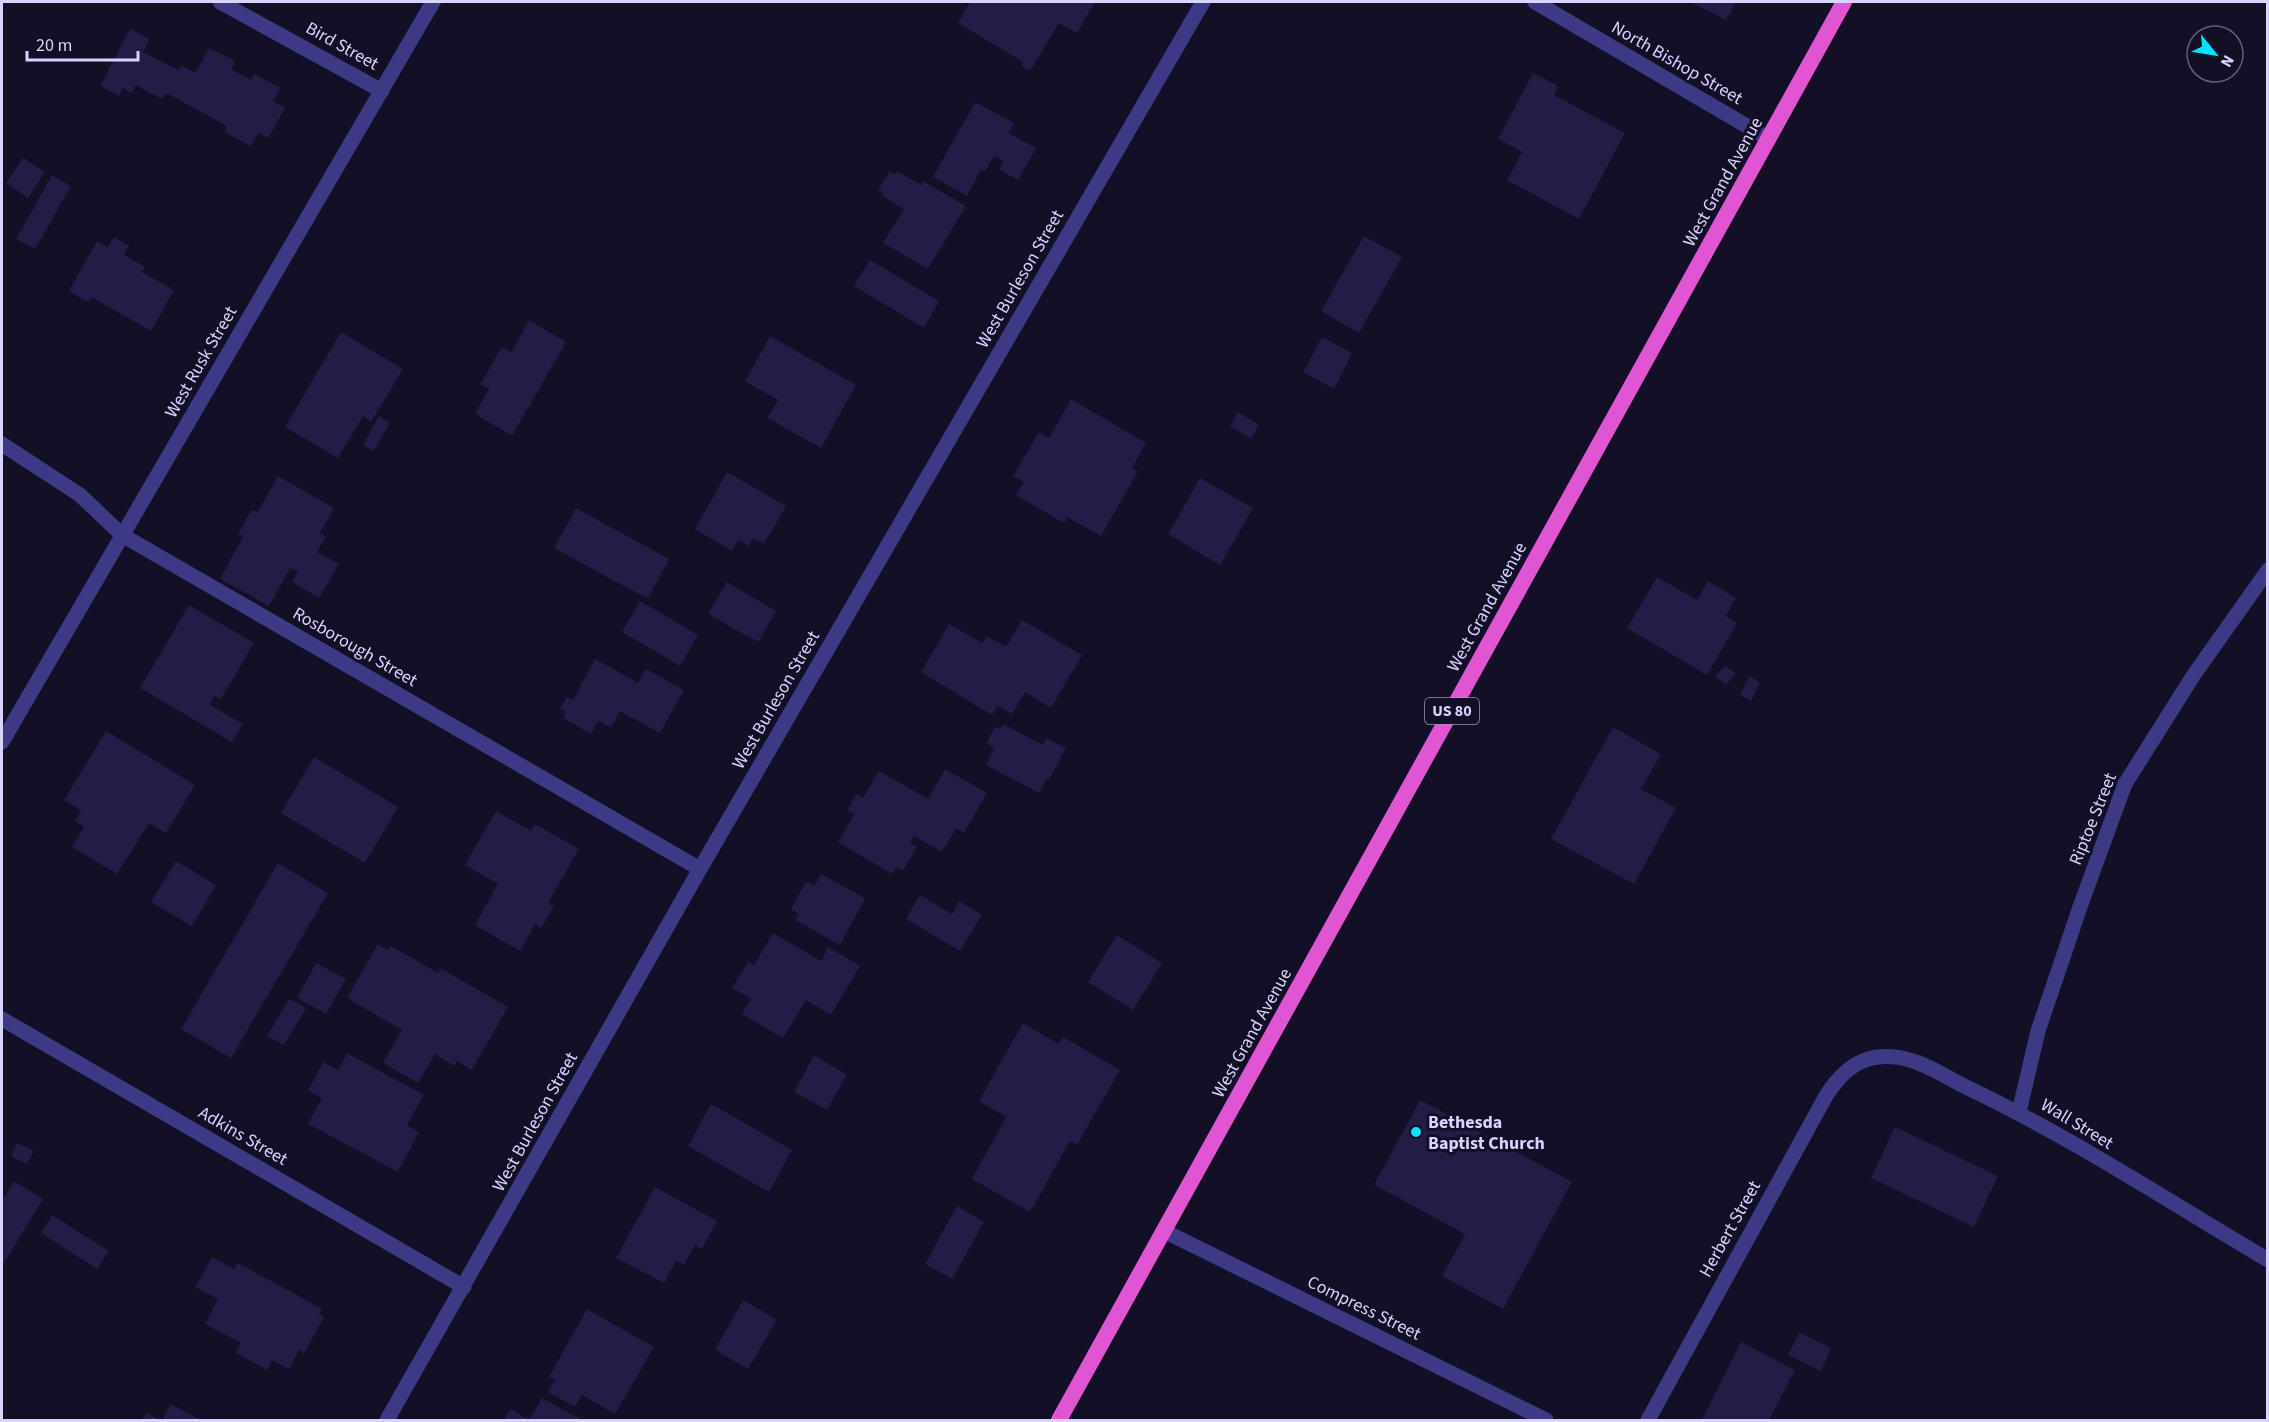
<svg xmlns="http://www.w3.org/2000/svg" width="2269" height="1422" font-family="'Source Sans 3',sans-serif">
<rect width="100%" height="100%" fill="#130f26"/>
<path fill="#241b47" d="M970 2H1095L1077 33 1059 23 1030 71 1021 66 1023 62 958 23Z
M1691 2H1736L1726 20Z
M130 29 150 39 143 52 178 70 181 65 195 73 209 48 235 61 231 69 251 80 254 74 281 88 273 102 285 108 268 138 258 133 251 146 224 132 227 126 166 93 162 99 136 85 132 93 123 88 119 96 100 86Z
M1533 73 1558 86 1554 95 1625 133 1579 219 1507 180 1522 152 1498 139Z
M975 102 1014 123 1009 133 1036 148 1018 180 999 170 1003 161 994 156 985 172 981 169 967 196 933 177Z
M23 158 45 172 28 198 6 183Z
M890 171 895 175 897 171 921 185 923 181 966 206 928 269 883 243 904 209 882 196 884 193 878 190Z
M52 175 71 186 35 249 16 239Z
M1364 236 1402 257 1359 333 1321 311Z
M114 237 129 246 124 255 145 267 142 272 174 290 151 331 91 297 88 302 69 291 97 241 108 247Z
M870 260 939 301 924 328 854 286Z
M529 320 566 342 512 436 475 414 489 389 480 384 502 347 511 352Z
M341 332 403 369 371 422 363 416 338 458 285 427Z
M770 336 856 385 821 448 767 418 778 400 745 381Z
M1322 337 1352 353 1334 389 1303 372Z
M1071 399 1146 443 1132 468 1138 471 1101 536 1067 517 1064 523 1016 495 1024 482 1013 476 1039 432 1049 438Z
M1238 412 1259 425 1251 439 1230 426Z
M379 416 390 423 374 451 363 445Z
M727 472 786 506 764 544 753 538 749 546 738 540 732 551 695 529Z
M278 476 334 508 320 533 326 536 317 552 339 564 319 598 292 582 298 572 290 568 269 606 220 579 243 537 238 534 251 510 258 512Z
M1200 478 1253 508 1220 565 1168 534Z
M576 508 669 559 648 599 554 548Z
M1657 577 1697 600 1708 581 1736 598 1726 616 1737 623 1707 675 1627 628Z
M727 582 776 611 758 642 708 614Z
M640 601 698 635 680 666 622 632Z
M189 605 254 643 221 699 215 696 210 705 243 724 232 742 140 688Z
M1022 620 1082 655 1051 708 1025 692 1012 714 998 706 992 715 921 672 949 624 982 643 987 636 1006 647Z
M595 659 638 683 646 669 684 690 660 733 620 711 611 727 598 721 591 734 563 718 566 712 560 708 567 697 573 700Z
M1725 665 1736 674 1726 685 1715 676Z
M1749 676 1760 682 1751 701 1740 695Z
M1003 724 1043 745 1046 738 1066 748 1049 780 1046 779 1039 793 986 765 994 749 987 742 996 726 1000 729Z
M1613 727 1661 754 1641 789 1676 808 1634 884 1551 839Z
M106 731 195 785 166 833 149 823 117 874 72 847 84 827 75 821 81 810 64 800Z
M314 757 398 807 365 863 281 813Z
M945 769 987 793 964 833 956 828 942 852 914 836 910 843 917 847 903 871 896 867 892 874 838 842 854 814 847 810 856 794 863 798 879 771 928 799Z
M496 811 531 831 535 824 579 849 548 903 554 906 541 928 535 924 520 951 475 925 498 884 465 865Z
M176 861 216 885 192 926 151 902Z
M278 863 328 893 231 1058 181 1029Z
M821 874 865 898 840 945 795 920 799 914 791 909 806 882 814 886Z
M920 895 952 914 959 901 982 915 960 951 906 919Z
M773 933 821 961 828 947 860 966 831 1015 806 1000 783 1038 742 1014 751 999 732 988 748 962 754 965Z
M1117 935 1162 963 1133 1010 1088 982Z
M378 944 388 950 391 946 438 973 440 968 508 1007 472 1070 457 1061 454 1066 435 1054 418 1083 383 1063 402 1030 347 998Z
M316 963 346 979 326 1014 297 998Z
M289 999 306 1008 284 1045 267 1036Z
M1023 1023 1059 1044 1063 1037 1120 1070 1077 1145 1070 1141 1030 1212 972 1179 1006 1117 979 1101Z
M347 1053 424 1095 407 1125 419 1132 398 1172 308 1124 322 1098 308 1090 323 1062 338 1070Z
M814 1055 847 1075 827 1110 794 1092Z
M1420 1100 1572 1182 1503 1309 1442 1276 1465 1234 1374 1185Z
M711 1104 792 1150 769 1192 688 1146Z
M1895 1127 1998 1176 1974 1227 1871 1178Z
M17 1143 34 1151 27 1164 11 1156Z
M14 1181 43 1199 2 1266V1201Z
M655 1187 717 1221 702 1249 695 1245 684 1265 676 1261 664 1283 616 1258Z
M957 1206 984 1222 952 1279 925 1264Z
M52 1215 109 1251 97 1269 41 1233Z
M212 1257 234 1269 238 1263 322 1309 319 1314 324 1317 304 1353 299 1350 289 1369 272 1360 267 1370 236 1353 241 1343 205 1324 218 1299 195 1287Z
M743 1300 777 1320 748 1369 715 1350Z
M587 1309 654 1347 615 1414 582 1395 575 1407 548 1392 555 1380 549 1377Z
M1799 1332 1831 1348 1821 1371 1788 1355Z
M1741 1342 1795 1370 1769 1420H1702Z
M542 1398 580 1419 579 1420H504L510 1409 529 1420Z
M171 1404 200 1420H162Z
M146 1413 160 1420H142Z"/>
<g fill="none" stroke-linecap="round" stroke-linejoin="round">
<path stroke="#3d3a85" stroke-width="15" d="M220 2 382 91
M1535 2 1769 139
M2 444 80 495 122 535 700 869
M2 742 433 2
M2 1019 464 1287
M2019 1112 2038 1031 2081 904 2125 784 2193 676 2268 570
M1164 1231 1546 1420
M387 1420 700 869 1203 2
M1648 1420 1827 1094C1844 1069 1863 1053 1895 1057 1919 1059 1944 1076 1966 1087 2071 1137 2168 1201 2268 1260"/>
<path stroke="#e055d1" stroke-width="16" d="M1059 1420 1844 2"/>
</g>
<circle fill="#00e5ff" stroke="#130f26" stroke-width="2" cx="1416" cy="1132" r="6"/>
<g text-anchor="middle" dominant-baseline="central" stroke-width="6" stroke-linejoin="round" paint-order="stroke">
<rect fill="#130f26" stroke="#9e99be" stroke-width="1.5" x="1425" y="698" width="54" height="26" rx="4.5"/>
<g font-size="16" font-weight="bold" fill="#d9d4ff">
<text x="1452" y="711">US 80</text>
</g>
<g font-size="18" fill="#d9d4ff" stroke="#130f26">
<text transform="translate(342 46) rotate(29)">Bird Street</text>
<text transform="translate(1677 63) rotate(30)">North Bishop Street</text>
<text transform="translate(1723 182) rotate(-61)">West Grand Avenue</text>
<text transform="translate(1020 279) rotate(-60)">West Burleson Street</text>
<text transform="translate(201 362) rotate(-60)">West Rusk Street</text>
<text transform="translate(1487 607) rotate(-61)">West Grand Avenue</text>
<text transform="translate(355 647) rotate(30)">Rosborough Street</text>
<text transform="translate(776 700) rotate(-60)">West Burleson Street</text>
<text transform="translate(2093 819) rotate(-68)">Riptoe Street</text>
<text transform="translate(1252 1033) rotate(-61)">West Grand Avenue</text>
<text transform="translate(535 1122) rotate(-61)">West Burleson Street</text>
<text transform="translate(2077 1124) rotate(31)">Wall Street</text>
<text transform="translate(243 1136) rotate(30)">Adkins Street</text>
<text transform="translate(1730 1229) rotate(-61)">Herbert Street</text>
<text transform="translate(1364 1308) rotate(26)">Compress Street</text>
</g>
<g font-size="18" font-weight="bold" fill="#d9d4ff" stroke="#130f26" text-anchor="start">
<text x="1428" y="1122">Bethesda<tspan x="1428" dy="21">Baptist Church</tspan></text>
</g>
</g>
<rect width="2269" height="1422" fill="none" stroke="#d9d4ff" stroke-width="6"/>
<g transform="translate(2215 54) rotate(120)"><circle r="28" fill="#130f26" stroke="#625e7d" stroke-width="1.5"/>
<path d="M0-4.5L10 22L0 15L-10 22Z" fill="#00e5ff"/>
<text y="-9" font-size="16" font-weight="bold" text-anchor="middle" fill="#d9d4ff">N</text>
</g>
<path d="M27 51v9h111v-9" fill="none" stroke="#d9d4ff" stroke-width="3"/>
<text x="36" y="51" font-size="18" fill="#d9d4ff" stroke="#130f26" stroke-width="4.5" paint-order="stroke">20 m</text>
</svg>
